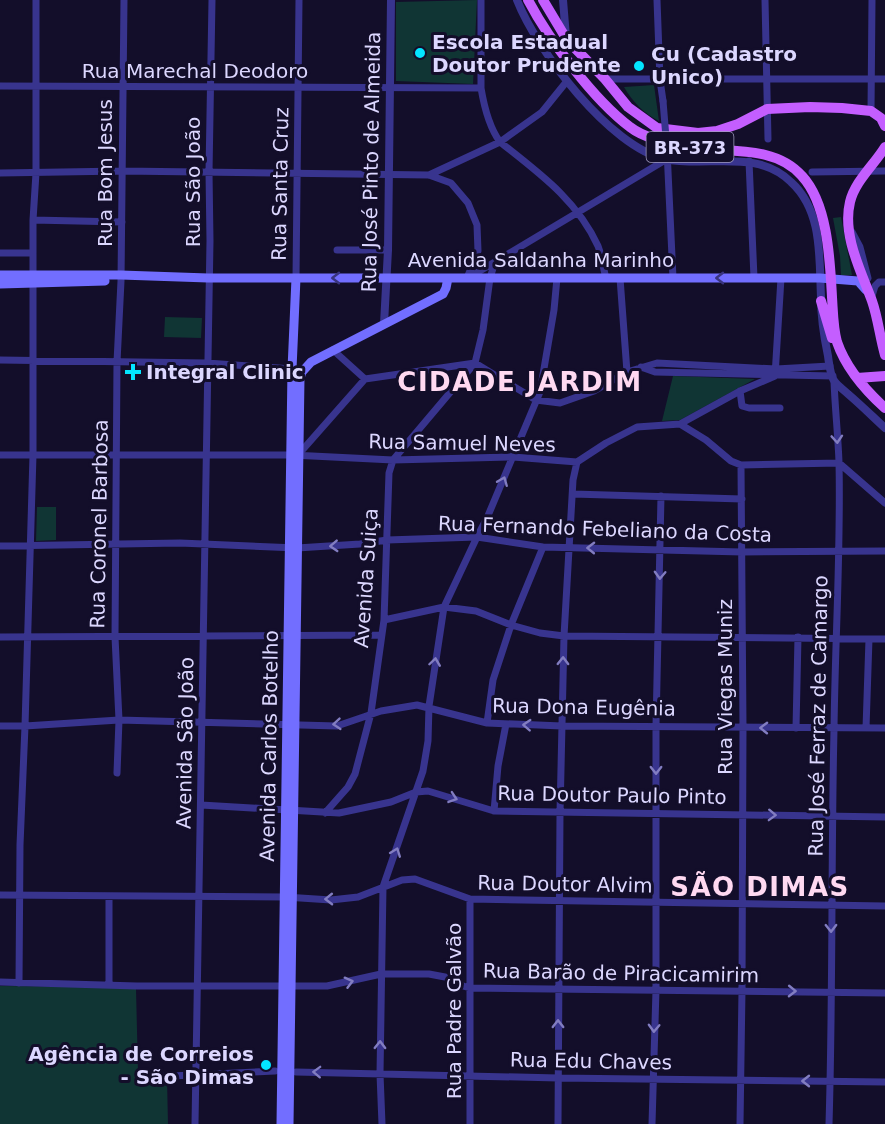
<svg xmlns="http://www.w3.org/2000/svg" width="885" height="1124" font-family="'DejaVu Sans',sans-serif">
<rect width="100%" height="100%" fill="#130e2a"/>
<path fill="#103534" d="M477 0 473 84 396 81V2Z
M654 85 659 121C644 114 632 101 624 87Z
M841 217 852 275H841L840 256 833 218Z
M165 317 202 318 201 338 164 337Z
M673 376 755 379 680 420 662 421Z
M37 507H56V540L36 541Z
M0 986 113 987 136 989 138 1071C144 1080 157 1077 167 1078L168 1124H0Z"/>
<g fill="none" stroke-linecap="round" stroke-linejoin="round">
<path stroke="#38348e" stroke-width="7" d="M481 0V88C484 106 489 127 500 142 539 173 577 200 598 246 602 256 603 268 606 278
M657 0 660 80 663 101
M765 0 768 139
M605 79H885
M0 86 481 88
M871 111 872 0
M667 150 673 278
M749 161 754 278
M812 172 885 171
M0 173 123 171 429 175 451 183 468 203 477 225 478 251 467 278
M429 175 500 142 542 112 567 81
M33 220 122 222
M852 232 860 247 868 278
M337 250H388
M0 253H33
M296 278 299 0
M468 278 667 159
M620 278 627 372
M872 296 875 286 879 282H885
M333 350 365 379 475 363 536 400 560 403 594 391 627 372 657 363 776 369 830 366
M0 360 207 363 292 369
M641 367 655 372 833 376
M740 391 742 406 749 408H780
M680 424 740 391 775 376 781 278
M0 455H292L393 460 513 457 577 462 606 443 637 427 680 424 706 440 731 461 741 465 839 463 885 503
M298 455 365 379
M573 494 742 499
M0 546 180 543 297 548 360 544 387 540 477 537 543 547 742 552 885 551
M384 620 444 607 476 611 511 625 540 633 564 636 885 639
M0 637 380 635
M487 723 493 680 511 625 543 547
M0 726H25L119 720 337 726 381 711 417 705 487 723 562 726 885 728
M796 728 798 637
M866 728 869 639
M117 773 119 720 115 637 117 362 121 281 124 0
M201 805 339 813 391 802 416 792 428 791 494 811 885 817
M494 811 498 766 506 724
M325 813 348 787 355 774 371 713 384 620 389 473 393 460 475 363 483 330 490 278 495 262
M0 895 285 897 331 900 358 897 402 880 415 879 470 899 885 906
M470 899V1124
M0 982 137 986H327L381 974H429L445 977 463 986 470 988 885 993
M19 983 20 845 25 726 33 455V220L36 173V0
M109 985V897
M296 1072 558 1078 885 1082
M150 1077 275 1071
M195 1124 210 241 209 172 212 0
M382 1124 380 1074 383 887 423 771 428 741 429 706 444 607 477 537 487 518 540 392 554 310 557 278
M558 1124 560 813 564 636 573 480 577 462
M652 1124 656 990V726L661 496
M740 1124 742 990 743 727 741 465
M829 1124C833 993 831 861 834 730 835 641 841 551 839 462 838 435 835 408 834 381"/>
<path stroke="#38348e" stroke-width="8" d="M517 0C537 51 610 147 665 159 708 168 756 148 791 182 823 211 819 258 821 297 821 317 824 337 828 356 829 363 830 376 835 382 838 386 844 390 848 394 861 405 873 417 885 428
M563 0 566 37
M384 324 388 250 391 0"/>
<path stroke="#726eff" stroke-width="9" d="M0 275H121L208 278H820L858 281 866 290
M0 284 105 281
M281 1124 292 369 296 278
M289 1124 300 378 302 372 311 362 443 294 446 288 448 278"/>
<path stroke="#c45eff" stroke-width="10" d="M528 0C549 40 594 100 630 127 644 138 668 143 685 147 723 154 773 143 802 176 828 204 830 261 832 297 833 312 833 328 837 342 846 368 865 390 885 408
M543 0 567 40 605 79 628 107 657 128 698 133 717 131 738 124 767 109 810 107 842 108 871 111 881 118 885 126
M885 147C874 165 855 181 850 202 842 235 861 271 872 301 878 318 880 338 885 355
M821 301 832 338
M857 378 885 376"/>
<path stroke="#38348e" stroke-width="7" d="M663 101 667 150"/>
</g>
<defs><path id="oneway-chevron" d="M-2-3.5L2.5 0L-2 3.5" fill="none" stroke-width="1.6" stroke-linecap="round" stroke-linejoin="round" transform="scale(1.5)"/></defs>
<g stroke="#39347f">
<use href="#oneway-chevron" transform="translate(336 278) rotate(180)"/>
<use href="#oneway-chevron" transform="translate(720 278) rotate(-180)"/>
</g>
<g stroke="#827dc1">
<use href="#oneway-chevron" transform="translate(837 439) rotate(86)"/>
<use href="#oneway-chevron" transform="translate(503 481) rotate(-68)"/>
<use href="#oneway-chevron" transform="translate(334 546) rotate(177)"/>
<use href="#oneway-chevron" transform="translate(591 548) rotate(-179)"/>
<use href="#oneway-chevron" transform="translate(660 575) rotate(92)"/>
<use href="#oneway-chevron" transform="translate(563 661) rotate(-89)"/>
<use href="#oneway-chevron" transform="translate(435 662) rotate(-82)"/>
<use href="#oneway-chevron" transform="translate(337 724) rotate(175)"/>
<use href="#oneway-chevron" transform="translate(527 725) rotate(-177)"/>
<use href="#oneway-chevron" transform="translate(764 728) rotate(-179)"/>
<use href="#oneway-chevron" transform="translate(656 770) rotate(90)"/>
<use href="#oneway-chevron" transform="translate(453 798) rotate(19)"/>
<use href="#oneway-chevron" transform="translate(772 815) rotate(2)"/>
<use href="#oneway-chevron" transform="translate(396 852) rotate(-69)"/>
<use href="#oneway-chevron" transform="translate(329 899) rotate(179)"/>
<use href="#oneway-chevron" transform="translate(831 928) rotate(89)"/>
<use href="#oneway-chevron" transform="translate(349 982) rotate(-15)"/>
<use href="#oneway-chevron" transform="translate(792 991) rotate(1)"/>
<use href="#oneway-chevron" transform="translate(558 1024) rotate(-90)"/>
<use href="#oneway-chevron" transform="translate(654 1028) rotate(92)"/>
<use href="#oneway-chevron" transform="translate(380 1045) rotate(-89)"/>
<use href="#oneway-chevron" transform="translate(317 1072) rotate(-178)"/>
<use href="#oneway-chevron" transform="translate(806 1081) rotate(-180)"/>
</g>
<g fill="#03e5ff" stroke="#130e2a" stroke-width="2">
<circle cx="420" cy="53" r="6"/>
<circle cx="639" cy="66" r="6"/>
<path d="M130 363h6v6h6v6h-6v6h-6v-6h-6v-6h6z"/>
<circle cx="266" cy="1065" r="6"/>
</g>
<g text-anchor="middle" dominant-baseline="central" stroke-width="6" stroke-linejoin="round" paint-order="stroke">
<rect fill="#130e2a" stroke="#a09bbf" stroke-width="1.5" x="646.5" y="132" width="87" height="30" rx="4.5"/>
<g font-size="18" font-weight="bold" fill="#dcd7ff">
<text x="690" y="147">BR-373</text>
</g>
<g font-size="20" font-weight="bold" fill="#dcd7ff" stroke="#130e2a" text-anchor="start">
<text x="432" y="42">Escola Estadual<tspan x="432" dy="23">Doutor Prudente</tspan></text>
<text x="651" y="54">Cu (Cadastro<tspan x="651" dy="23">Unico)</tspan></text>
<text x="146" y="372">Integral Clinic</text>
<text x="254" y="1054" text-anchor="end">Agência de Correios<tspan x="254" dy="23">- São Dimas</tspan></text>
</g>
<g font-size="20" fill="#dcd7ff" stroke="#130e2a">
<text x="195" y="71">Rua Marechal Deodoro</text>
<text transform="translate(371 162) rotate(-89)">Rua José Pinto de Almeida</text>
<text transform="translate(105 173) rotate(-90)">Rua Bom Jesus</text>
<text transform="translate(193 182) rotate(-90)">Rua São João</text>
<text transform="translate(280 184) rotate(-89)">Rua Santa Cruz</text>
<text x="541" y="260">Avenida Saldanha Marinho</text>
<text transform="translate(462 443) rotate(1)">Rua Samuel Neves</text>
<text transform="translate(99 524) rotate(-89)">Rua Coronel Barbosa</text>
<text transform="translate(605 529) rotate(2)">Rua Fernando Febeliano da Costa</text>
<text transform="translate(366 578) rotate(-86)">Avenida Suiça</text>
<text transform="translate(725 687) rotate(-90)">Rua Viegas Muniz</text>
<text transform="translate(584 707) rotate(1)">Rua Dona Eugênia</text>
<text transform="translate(818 716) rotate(-89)">Rua José Ferraz de Camargo</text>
<text transform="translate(185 743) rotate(-89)">Avenida São João</text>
<text transform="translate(269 746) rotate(-89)">Avenida Carlos Botelho</text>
<text transform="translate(612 795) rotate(1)">Rua Doutor Paulo Pinto</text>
<text transform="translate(565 884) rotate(1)">Rua Doutor Alvim</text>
<text transform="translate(621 973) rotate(1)">Rua Barão de Piracicamirim</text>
<text transform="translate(454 1011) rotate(-90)">Rua Padre Galvão</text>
<text transform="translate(591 1061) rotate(1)">Rua Edu Chaves</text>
</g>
<g font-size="26" font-weight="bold" letter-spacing="1.5" fill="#ffd9f1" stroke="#130e2a">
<text x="520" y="382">CIDADE JARDIM</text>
<text x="760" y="887">SÃO DIMAS</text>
</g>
</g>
</svg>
